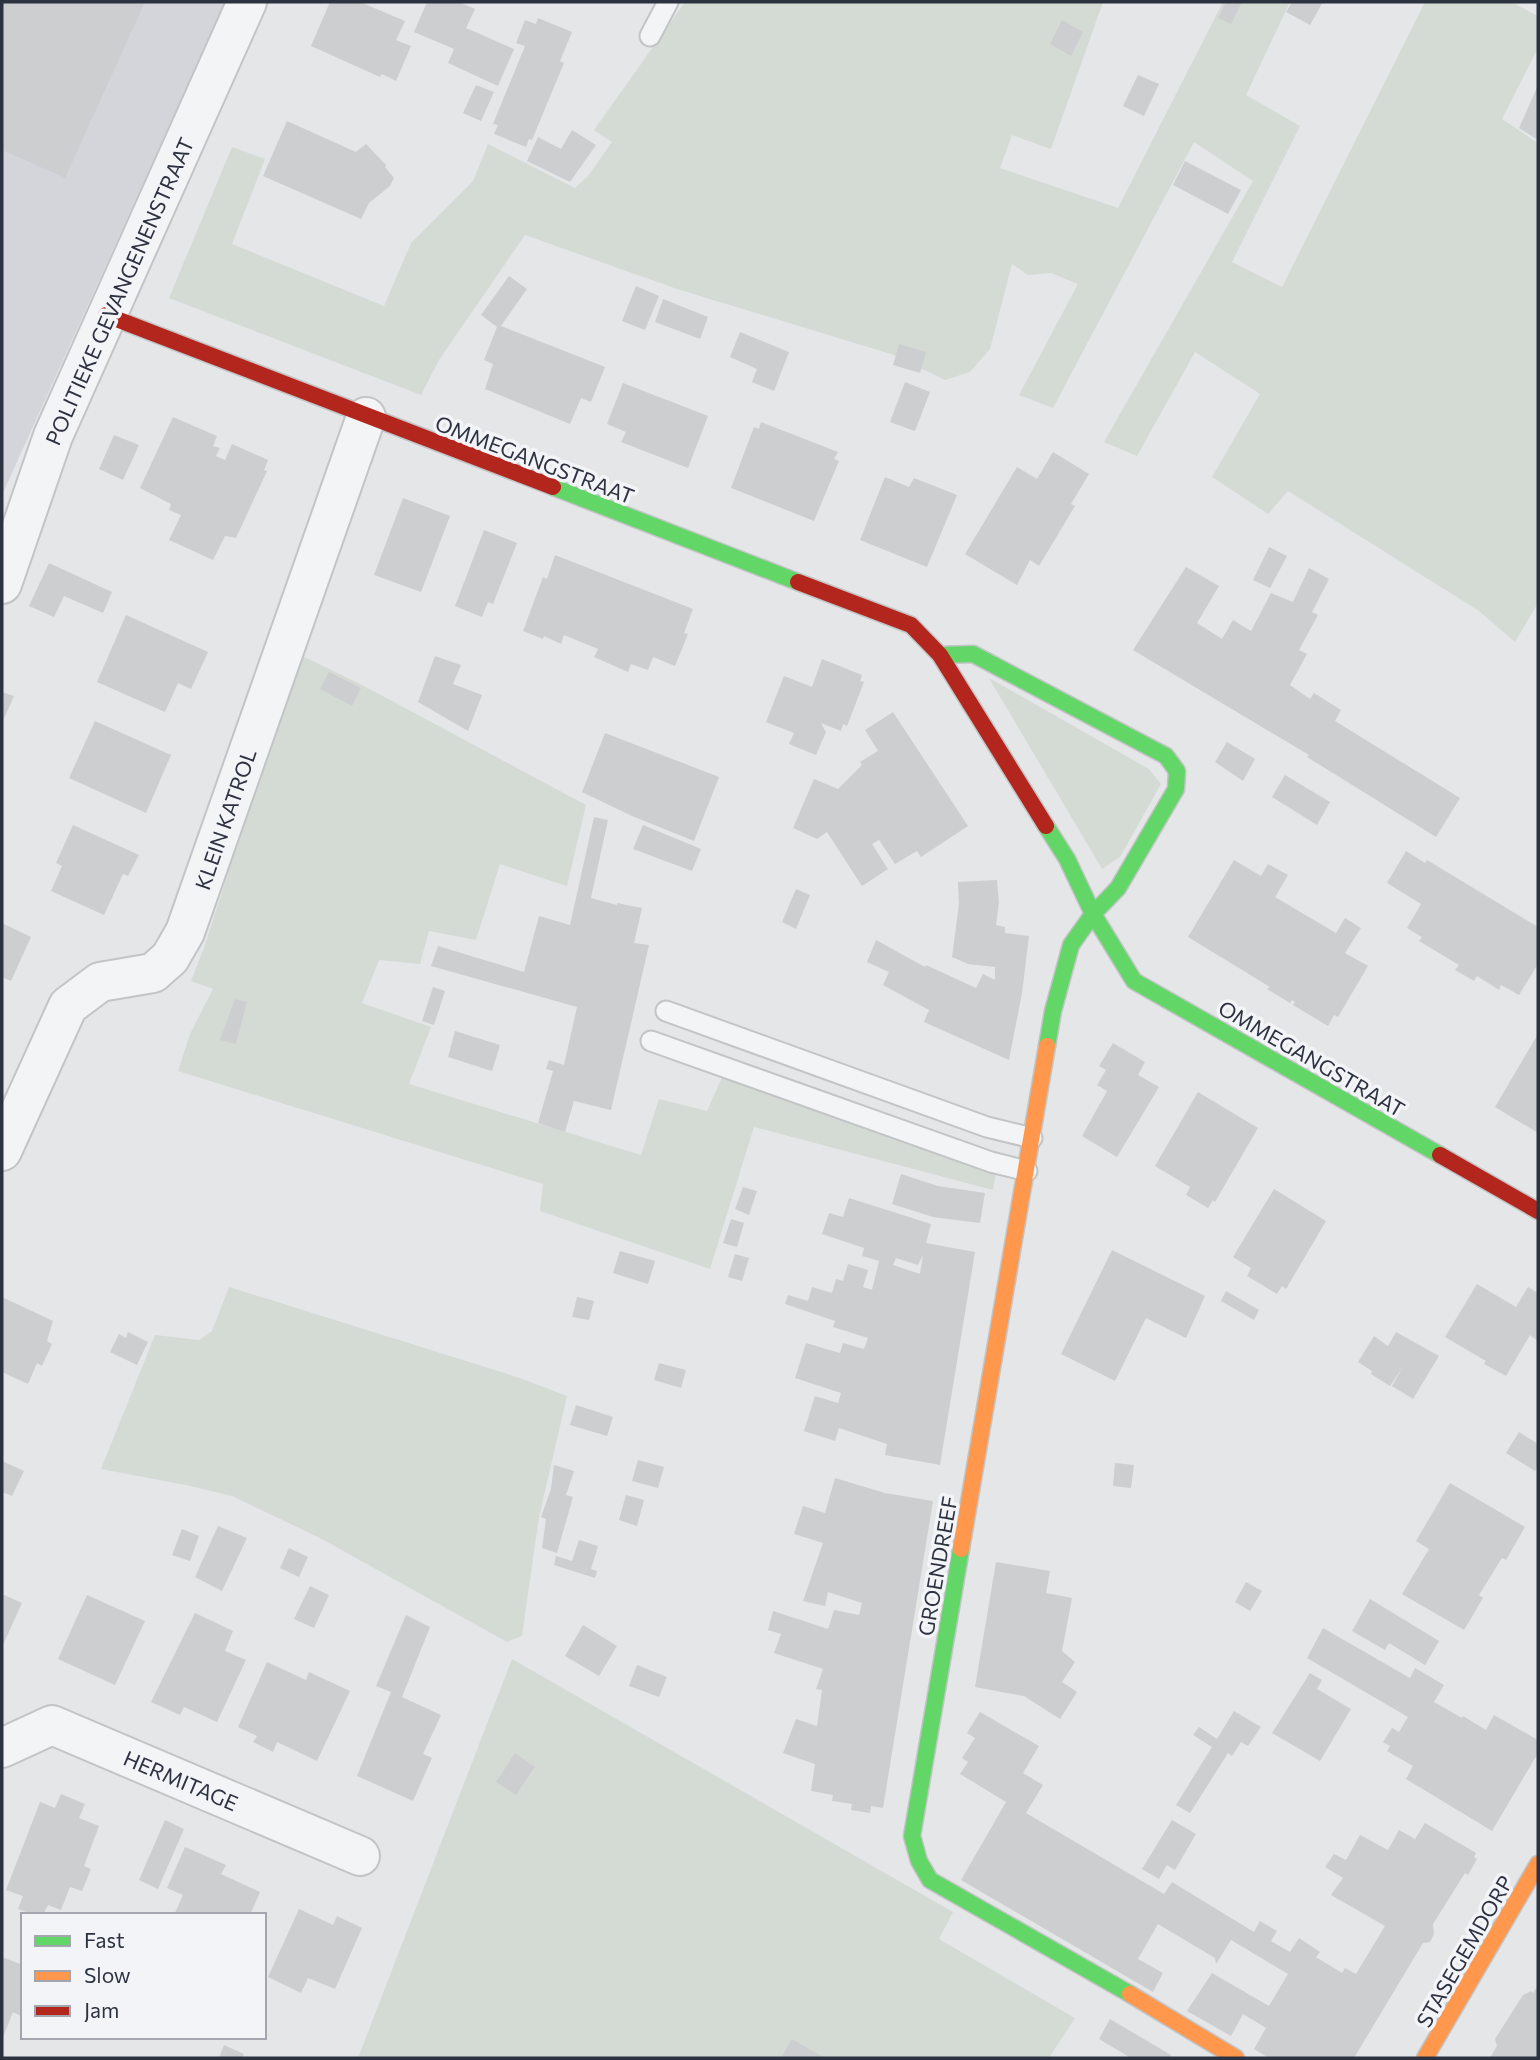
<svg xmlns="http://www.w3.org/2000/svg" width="1540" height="2060" font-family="Commissioner,sans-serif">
<rect width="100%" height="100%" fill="#e4e6e8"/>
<path fill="#d3d5db" d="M2 2H225L2 495Z"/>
<path fill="#d4dbd5" d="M685 2H1103L1051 149 1012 135 1000 168 1118 208 1223 2H1290L1246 95 1300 126 1232 262 1282 287 1425 2H1511L1538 16V48L1502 119 1538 143V603L1515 642 1479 611 1288 491 1268 514 1212 477 1260 394 1195 352 1137 456 1104 442 1253 181 1194 142 1053 408 1019 395 1078 284 1051 273 1028 275 1012 264 990 349 970 372 945 380 894 355 677 289 525 235 439 360 421 395 169 298 232 147 265 159 232 244 384 306 411 243 473 181 488 144 575 188 588 176 612 142 594 130Z
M298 654 362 685 586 805 567 886 500 864 476 940 429 931 420 964 379 960 362 1003 431 1027 409 1084 641 1155 659 1099 707 1111 723 1075 996 1171 993 1190 754 1127 710 1269 540 1211 543 1184 178 1071 190 1034 213 989 191 981 204 948Z
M989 678 1149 769 1161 784 1120 857 1102 869Z
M229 1287 520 1378 567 1396 539 1517 522 1636 507 1642 320 1538 232 1496 186 1485 101 1469 155 1335 199 1340 212 1331Z
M512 1659 953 1912 939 1939 1075 2018 1049 2058H358Z"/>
<path fill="#cdced0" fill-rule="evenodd" d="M2 2H145L65 178 2 150Z
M330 2H360L405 21 396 40 411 46 396 81 382 74 380 77 311 46Z
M427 2H459L475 9 466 28 514 49 498 86 448 63 454 49 414 32Z
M1226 2H1242L1231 24 1218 18Z
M1292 2H1323L1310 25 1286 12Z
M538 18 572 32 560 61 564 63 532 140 529 139 526 147 494 134 498 125 493 124 525 46 516 43 525 20 536 24Z
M1062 20 1083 32 1071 56 1050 44Z
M1138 75 1159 84 1144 116 1123 106Z
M476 85 494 92 481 121 463 113Z
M1538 85V140L1519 128Z
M287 121 356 152 366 144 386 165 385 167 394 178 390 186 369 203 361 219 263 176Z
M572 130 596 145 570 182 527 161 538 137 561 149Z
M1185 161 1241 190 1228 214 1173 185Z
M509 276 527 289 501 326 605 367 591 402 581 398 570 424 485 389 493 364 484 360 497 327 481 315Z
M636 286 659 296 645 330 622 321Z
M663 299 708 317 700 339 655 322Z
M740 332 789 352 774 391 752 382 757 369 730 357Z
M899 344 926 352 920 373 893 365Z
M905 382 930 392 915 431 890 422Z
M623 383 708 416 688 468 621 442 626 432 607 424Z
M173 417 217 436 213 446 220 448 216 456 225 460 232 444 268 460 264 470 267 471 236 538 225 536 213 560 169 540 181 515 169 510 171 504 140 488Z
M761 422 838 452 834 459 839 461 814 521 731 488 754 427 759 429Z
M114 435 139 445 123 480 99 469Z
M1053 452 1089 474 1071 504 1075 506 1039 566 1030 560 1017 585 965 554 1017 467 1037 479Z
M885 477 909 487 914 478 957 495 927 567 860 540Z
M403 498 450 516 421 592 374 575Z
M484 530 517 543 493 604 488 602 482 617 455 606Z
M1269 547 1287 556 1270 588 1253 580Z
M555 555 693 609 684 633 688 634 675 666 653 657 648 670 631 664 628 672 594 657 598 649 564 635 561 644 544 636 543 639 523 631 543 577 547 579Z
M49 563 112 592 103 613 64 596 54 617 29 606Z
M1186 567 1219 586 1197 623 1222 639 1233 620 1251 631 1271 593 1293 602 1309 568 1329 579 1312 612 1318 615 1299 650 1307 654 1290 685 1310 699 1314 693 1341 710 1335 721 1460 798 1436 837 1307 757 1309 755 1133 650Z
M126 615 208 652 191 689 178 683 165 712 97 682Z
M435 656 461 665 453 684 482 695 468 731 418 702Z
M822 659 862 675 860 681 864 682 847 726 843 724 841 731 821 723 826 732 816 755 789 744 794 733 766 722 784 676 812 687Z
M329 672 361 688 352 706 320 689Z
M2 692 14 696 2 723Z
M893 712 968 826 921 857 917 851 895 864 879 840 872 844 888 869 862 886 827 832 817 839 793 828 814 779 838 789 862 765 860 762 878 751 865 730Z
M95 721 171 755 146 813 69 778Z
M605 733 719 777 694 841 632 816 582 792Z
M1227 742 1255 759 1243 781 1215 762Z
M1285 775 1330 802 1317 825 1272 797Z
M594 817 608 820 591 898 617 905V903L642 908 634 943 649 945 611 1110 574 1101 565 1132 538 1123 553 1071 546 1069 549 1060 564 1065 577 1007 431 966 438 946 524 972 539 916 570 925Z
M73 825 139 855 128 876 123 874 104 915 51 891 62 866 56 863Z
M643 825 701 849 692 871 633 849Z
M1406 851 1425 863 1427 860 1538 927V964L1519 995 1501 985 1499 990 1477 976 1474 981 1455 970 1459 965 1419 941 1422 937 1407 928 1421 904 1387 883Z
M1234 860 1261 876 1268 864 1288 875 1275 897 1336 933 1345 918 1361 928 1345 953 1368 966 1338 1017 1334 1015 1328 1026 1293 1005 1295 1002 1292 1000 1290 1003 1267 989 1270 987 1188 937Z
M997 880 999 902 996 925 1005 927V933L1029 936 1022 993 1009 1060 924 1022 929 1010 883 985 889 972 867 962 876 940 925 967 926 965 976 988 983 974 995 980V967L968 964 952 957 959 904 958 882Z
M796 889 810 895 796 929 782 922Z
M2 923 31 937 11 981 2 977Z
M433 987 445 991 434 1025 422 1021Z
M235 999 247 1002 236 1044 220 1040Z
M455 1031 500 1045 492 1071 448 1057Z
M1538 1034V1133L1495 1107Z
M1113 1043 1145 1062 1138 1075 1159 1087 1117 1157 1082 1136 1107 1091 1097 1085 1106 1070 1099 1066Z
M1198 1092 1258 1128 1215 1202 1213 1200 1208 1208 1186 1195 1190 1187 1155 1166Z
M901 1174 938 1186 985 1193 980 1223 933 1217 892 1204Z
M743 1187 757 1191 749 1215 735 1209Z
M1274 1189 1326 1221 1286 1289 1282 1286 1277 1294 1247 1276 1251 1268 1233 1257Z
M849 1198 931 1224 926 1243 975 1252 940 1465 885 1455 887 1444 839 1428 835 1441 804 1431 815 1396 838 1403 841 1393 795 1378 806 1343 840 1353 843 1343 864 1349 868 1338 833 1327 835 1321 785 1304 788 1295 808 1301 812 1287 832 1293 836 1279 843 1281 848 1264 868 1270 863 1287 872 1290 879 1261 862 1256 864 1248 822 1234 829 1213 843 1217ZM923 1255 920 1274 893 1265 896 1258 918 1265Z
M731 1219 744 1223 737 1247 723 1243Z
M1112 1250 1205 1296 1186 1338 1146 1318 1115 1381 1061 1354Z
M620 1251 655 1261 648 1284 613 1273Z
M735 1254 749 1258 742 1281 728 1277Z
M1477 1284 1516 1307 1528 1287 1538 1293V1341L1530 1335 1506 1376 1484 1364 1486 1361 1445 1337Z
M1226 1291 1259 1310 1254 1320 1221 1301Z
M2 1297 53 1321 47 1341 52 1344 42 1366 37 1363 28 1384 2 1372Z
M577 1297 594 1301 589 1320 572 1317Z
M128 1332 148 1342 137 1365 110 1352 119 1334 126 1338Z
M1396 1332 1439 1356 1413 1399 1392 1386 1403 1367 1390 1386 1371 1374 1372 1371 1358 1362 1374 1336 1388 1346Z
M659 1363 686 1370 681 1388 654 1380Z
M576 1405 613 1417 607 1436 570 1425Z
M1519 1432 1538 1444V1466L1535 1471 1506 1453Z
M638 1460 664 1467 658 1488 632 1481Z
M2 1461 24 1471 12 1496 2 1492Z
M1115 1463 1134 1465 1131 1488 1113 1486Z
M554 1465 574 1471 566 1495 573 1497 557 1553 542 1548 546 1519 541 1517 551 1489Z
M835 1478 885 1493 933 1501 883 1808 871 1806 870 1813 851 1810 852 1804 832 1801 833 1795 811 1791 815 1764 783 1753 796 1719 817 1726 822 1690 816 1689 823 1669 774 1653 781 1634 768 1630 773 1611 828 1629 834 1610 859 1615 862 1603 828 1592 825 1606 803 1601 823 1543 794 1534 803 1506 825 1513Z
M1450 1483 1525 1527 1506 1560 1502 1558 1479 1595 1483 1598 1464 1630 1402 1594 1429 1549 1416 1541Z
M626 1495 644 1500 637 1526 619 1520Z
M218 1526 247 1538 222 1591 195 1577Z
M182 1529 199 1536 190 1561 172 1555Z
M579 1540 598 1546 591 1569 597 1571 595 1578 554 1565 556 1556 572 1561Z
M289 1548 308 1557 299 1577 280 1568Z
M996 1562 1050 1571 1046 1593 1072 1598 1062 1651 1075 1662 1062 1682 1077 1692 1060 1719 1024 1696 975 1687Z
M1246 1582 1262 1591 1250 1611 1235 1602Z
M310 1586 329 1595 314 1628 294 1619Z
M2 1594 22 1603 2 1647Z
M87 1595 145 1621 115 1685 58 1659Z
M1370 1599 1439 1641 1425 1665 1389 1643 1385 1650 1352 1631Z
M195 1613 233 1631 225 1651 246 1660 217 1722 184 1707 180 1715 151 1702Z
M406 1615 430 1627 402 1697 441 1715 423 1754 432 1758 413 1801 357 1776 391 1692 376 1686Z
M583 1625 617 1646 599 1676 565 1656Z
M1323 1628 1410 1678 1415 1668 1444 1685 1434 1702 1462 1718 1463 1716 1486 1730 1494 1715 1538 1740V1753L1492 1831 1406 1779 1413 1766 1387 1751 1390 1746 1383 1742 1392 1728 1399 1732 1408 1717 1307 1658Z
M267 1662 306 1680 309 1672 350 1691 317 1761 277 1742 273 1752 253 1742 257 1736 238 1727Z
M637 1665 667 1677 659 1697 629 1686Z
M1310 1673 1322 1680 1317 1689 1351 1709 1320 1761 1272 1733Z
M1234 1711 1261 1727 1248 1746 1241 1742 1232 1756 1228 1753 1190 1813 1176 1805 1212 1747 1193 1735 1199 1727 1217 1739Z
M980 1712 1039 1746 1023 1773 1043 1785 1026 1813 1164 1894 1172 1882 1254 1932 1260 1921 1277 1931 1271 1941 1290 1952 1299 1938 1320 1952 1316 1957 1342 1973 1345 1968 1356 1974 1385 1926 1331 1895 1343 1878 1325 1867 1334 1854 1346 1860 1360 1835 1388 1850 1399 1830 1415 1839 1425 1823 1476 1853 1474 1857 1477 1859 1468 1875 1465 1873 1433 1924 1434 1934 1430 1942 1423 1943 1354 2058H1269L1254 2049 1266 2028 1243 2014 1231 2036 1187 2011 1212 1973 1269 2006 1288 1974 1231 1940 1216 1964 1215 1958 1158 1924 1138 1959 1163 1973 1153 1992 961 1880 1006 1802 960 1774 968 1762 962 1758 975 1738 967 1733Z
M515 1753 535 1767 516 1795 496 1782Z
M61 1794 85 1804 79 1818 99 1826 84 1866 91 1869 82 1891 70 1887 61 1910 48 1905 43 1915H34L18 1909 23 1896 6 1890 40 1802 55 1808Z
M165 1820 184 1829 158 1889 139 1880Z
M1172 1820 1196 1834 1175 1870 1167 1865 1159 1879 1142 1869Z
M185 1847 226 1865 221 1874 260 1892 250 1915H174L183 1895 167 1888Z
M299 1909 333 1925 337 1916 362 1928 335 1989 308 1978 301 1993 268 1977Z
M2 1957 23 1965V2017L13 2012 2 2040Z
M1538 1985V2058H1490L1497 2046 1495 2039 1523 1995 1531 1991 1533 1993Z
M1110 2019 1171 2055 1170 2058H1131L1099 2039Z
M792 2039 825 2058H781Z
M224 2045 244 2054 242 2058H219Z"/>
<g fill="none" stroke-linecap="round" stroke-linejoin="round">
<defs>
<path id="lane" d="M650 36 668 2
M666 1011 987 1127 1032 1138
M651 1041 991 1162 1027 1171"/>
<path id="street" d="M2 584 53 436 247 2
M2 1151 68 1006 100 982 153 973 170 958 185 932 366 417
M2 1748 52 1725 360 1856"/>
<path id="fast" d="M553 487 798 582
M940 655 973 654 1166 756 1177 771 1176 789 1118 888 1093 914 1071 945 1053 1011 1047 1046
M1046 826 1067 859 1093 914 1134 981 1440 1155
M961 1549 912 1836 919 1861 930 1880 1130 1994"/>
<path id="slow" d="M961 1549 1047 1046
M1130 1994 1236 2058
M1425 2058 1538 1864"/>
<path id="jam" d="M106 315 553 487
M798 582 911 625 940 655 1046 826
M1440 1155 1538 1211"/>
</defs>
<use href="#lane" stroke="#c2c4c6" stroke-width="23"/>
<use href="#street" stroke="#c2c4c6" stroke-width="42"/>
<use href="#fast" stroke="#c2c4c6" stroke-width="19"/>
<use href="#slow" stroke="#c2c4c6" stroke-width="19"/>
<use href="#jam" stroke="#c2c4c6" stroke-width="19"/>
<use href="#lane" stroke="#f3f4f5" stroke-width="19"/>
<use href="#street" stroke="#f3f4f5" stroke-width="38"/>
<use href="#fast" stroke="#63d668" stroke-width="16"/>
<use href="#slow" stroke="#ff974d" stroke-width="16"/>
<use href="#jam" stroke="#b3261e" stroke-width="16"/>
</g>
<g text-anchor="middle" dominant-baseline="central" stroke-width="7" stroke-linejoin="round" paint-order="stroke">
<g font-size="21" fill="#2d3240" stroke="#f2f4f7">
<text transform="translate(119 291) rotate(-66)">POLITIEKE GEVANGENENSTRAAT</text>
<text transform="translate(535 459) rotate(21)">OMMEGANGSTRAAT</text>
<text transform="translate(225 819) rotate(-71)">KLEIN KATROL</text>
<text transform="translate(1312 1058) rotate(30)">OMMEGANGSTRAAT</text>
<text transform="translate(937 1566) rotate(-80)">GROENDREEF</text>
<text transform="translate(181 1780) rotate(23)">HERMITAGE</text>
<text transform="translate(1464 1951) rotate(-60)">STASEGEMDORP</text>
</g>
</g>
<rect width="1540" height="2060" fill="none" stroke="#2d3240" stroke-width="7"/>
<rect x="21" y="1913" width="245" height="126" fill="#f2f4f7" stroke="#a3a6ae" stroke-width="2"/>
<rect x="35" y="1936" width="35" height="10" fill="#63d668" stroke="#a3a6ae" stroke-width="2"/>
<text x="84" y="1948" font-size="21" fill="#2d3240">Fast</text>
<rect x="35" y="1971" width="35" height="10" fill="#ff974d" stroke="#a3a6ae" stroke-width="2"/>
<text x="84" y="1983" font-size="21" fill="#2d3240">Slow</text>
<rect x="35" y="2006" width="35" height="10" fill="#b3261e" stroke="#a3a6ae" stroke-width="2"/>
<text x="84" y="2018" font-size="21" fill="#2d3240">Jam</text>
</svg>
